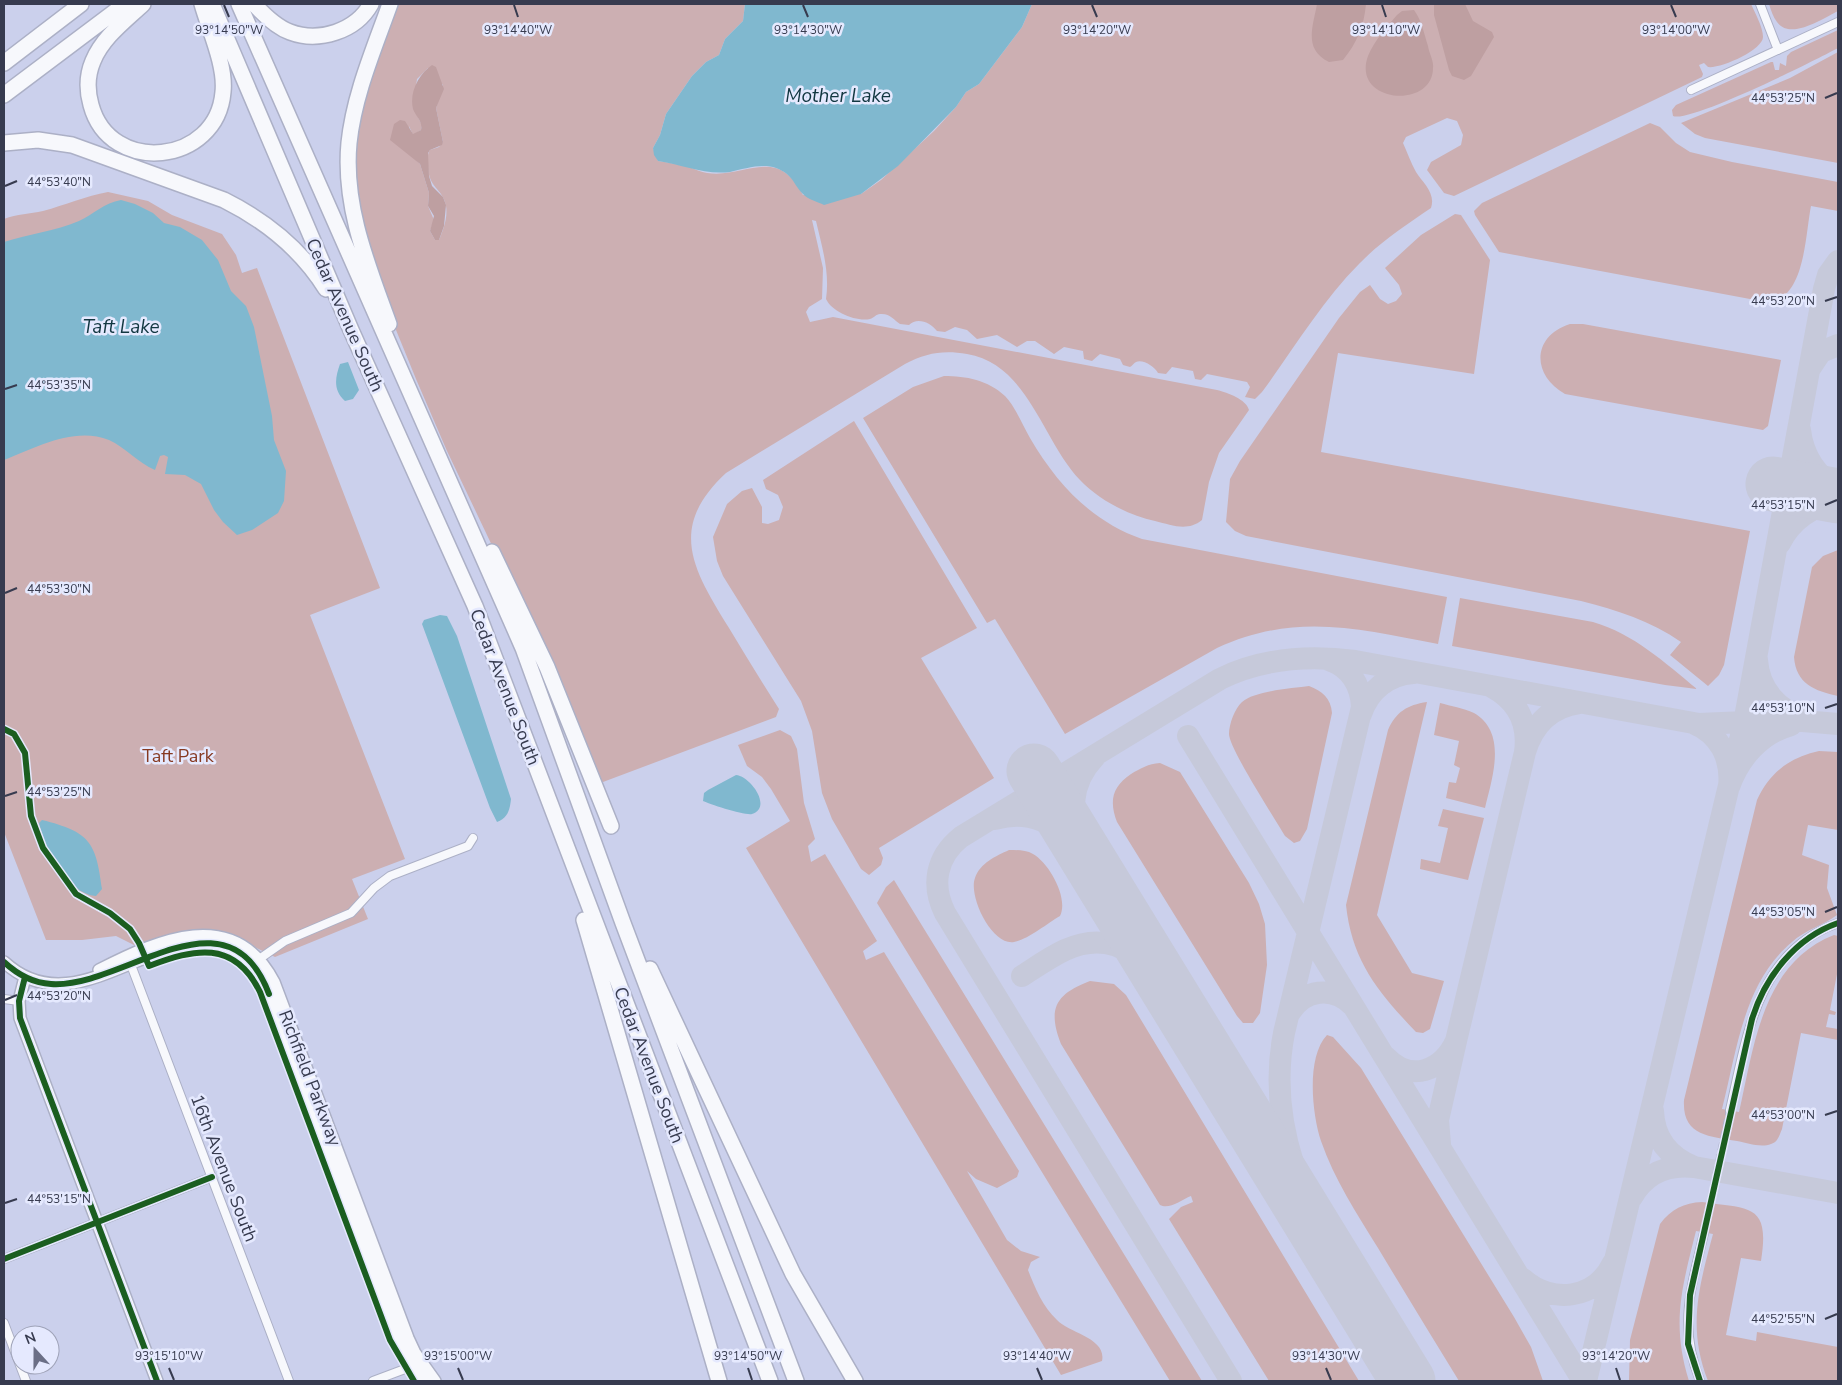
<svg xmlns="http://www.w3.org/2000/svg" width="1842" height="1385" font-family="'Nunito Sans',sans-serif">
<rect width="100%" height="100%" fill="#cbd0ec"/>
<path fill="#ccafb2" fill-rule="evenodd" d="M393 4H745L743 21 725 39 719 55 706 62 692 76 666 114 660 135 653 148 658 161C669 163 679 164 689 167 695 169 701 172 707 173 745 179 777 144 803 195L861 194 881 180 934 131 956 107 966 92 979 84 1022 27 1032 4H1751C1755 13 1763 27 1763 37 1763 50 1720 69 1708 67L1704 63 1699 65 1703 74 1702 77 1454 196 1444 193 1427 170 1431 162 1461 145 1463 135 1457 121 1447 118 1406 137 1403 143C1407 152 1411 163 1416 172 1423 183 1436 193 1431 208 1406 225 1380 242 1359 264 1322 301 1293 350 1262 392L1255 399 1245 397 1250 387 1247 382 1207 374 1201 380 1195 379 1193 371 1172 367 1166 374 1158 373C1155 367 1143 359 1136 362 1134 363 1132 366 1130 367L1123 365 1120 359 1100 354 1092 361 1084 359 1083 351 1064 347 1054 354 1035 341H1027L1017 347 997 335 977 339 967 330 955 327 945 332 937 331C930 322 917 317 909 325L900 324C894 320 890 313 880 314 876 314 874 318 870 319 856 322 832 312 826 299 830 272 822 247 816 221L812 220 823 268 822 299 809 307 806 312 810 322 833 317 1217 390C1228 393 1246 399 1249 410L1219 453 1209 482 1202 520C1187 532 1172 525 1155 521 1128 515 1099 500 1080 480 1042 440 1028 364 967 354 943 350 926 353 905 364L726 473C667 528 693 569 729 628 745 655 762 682 779 709L776 717 603 782 598 780 556 680 447 451 416 379 385 303 355 204 354 130ZM428 68 443 85 436 108 443 142 439 147 430 150C427 154 428 159 428 165 428 189 443 188 446 206 448 218 443 230 439 240H435L430 231 434 220 428 206 429 193 420 164 413 157 409 126 413 135 421 130 422 125 413 107 417 79Z
M1769 4H1838V11C1824 18 1790 41 1777 22 1773 17 1771 10 1769 4Z
M1838 30V48C1816 60 1690 123 1673 116L1672 110 1676 105 1771 62H1773L1775 70H1779L1780 63 1786 66 1787 56 1791 52Z
M1838 52V163L1705 138 1695 134 1681 123 1790 78Z
M1650 123 1660 127 1676 143 1690 152 1732 162 1838 182V211L1811 206C1805 236 1805 302 1766 302L1499 252 1475 215 1474 211 1482 203Z
M108 192 148 201 172 215 222 234 236 255 242 273 257 268 380 588 310 615 405 859 352 879 368 919 275 957C251 946 226 930 199 930 179 931 158 941 140 948L116 936 82 940H46L4 832V219C17 214 30 214 43 211 65 205 86 196 108 192Z
M1455 214 1461 215 1490 260 1474 374 1338 353 1321 452 1750 531 1724 665 1719 675 1708 686 1670 655 1681 642C1651 621 1617 610 1581 601L1246 536 1235 531 1226 522 1230 479 1240 461 1339 318 1360 292 1370 285 1380 299 1388 304 1396 301 1402 294 1399 285 1385 268 1421 235Z
M1570 324H1583L1781 360 1768 426 1763 430 1565 394C1531 375 1532 336 1570 324Z
M944 376C966 376 988 380 1005 396 1015 406 1023 426 1030 438 1057 484 1091 521 1142 539L1447 597 1438 644C1358 629 1296 612 1217 648L1065 734 995 619 987 623 863 418 913 387Z
M854 421 977 628 921 658 994 778 879 848 883 858 881 865 869 875 861 869 832 819 822 793 812 731 801 701 723 576 717 561 713 537 727 504 742 491 752 488 762 507V523L768 524 779 520 783 507 778 495 766 489 763 480Z
M1838 550V696C1815 691 1796 684 1794 657L1812 567 1823 556Z
M1460 598 1593 622C1634 634 1664 662 1697 689L1665 685 1452 646Z
M1309 686C1322 691 1331 698 1332 713L1307 829 1300 841 1294 843 1285 836C1275 819 1229 748 1229 734 1229 724 1235 708 1242 702 1254 691 1293 688 1309 686Z
M1427 702 1377 915 1412 973 1444 981 1430 1029 1423 1033 1416 1032C1378 992 1352 961 1346 905L1388 730C1396 712 1407 705 1427 702Z
M1440 703C1451 706 1463 708 1474 713 1508 733 1492 778 1485 808L1446 798 1449 782 1456 783 1460 768 1454 765 1459 741 1434 735Z
M780 730 791 736 797 749 804 803 815 839 808 846 811 862 825 854 877 941 863 951 866 960 884 952 1019 1171 1017 1177 997 1188 976 1179 967 1171 1007 1240 1021 1251 1040 1257 1031 1262 1028 1270C1035 1288 1043 1307 1057 1320 1069 1333 1107 1338 1102 1361L1061 1375 746 848 790 821 771 789 762 777 747 766 738 745Z
M1819 751 1838 752V830L1808 825 1802 855 1829 865 1827 888 1837 915C1824 925 1805 930 1792 942 1743 983 1737 1051 1722 1109L1739 1112C1754 1047 1762 963 1834 935L1838 936V969L1830 1010 1836 1012 1835 1015 1829 1014 1826 1027 1838 1029V1040L1801 1033 1782 1129C1779 1136 1778 1142 1771 1144 1761 1148 1747 1143 1737 1141 1709 1136 1682 1136 1684 1100L1757 800C1769 773 1790 757 1819 751Z
M1160 763 1180 772 1249 883 1259 904 1265 924 1267 965 1260 1013 1253 1023H1243L1237 1016 1117 822C1109 801 1112 787 1131 774 1141 768 1148 764 1160 763Z
M1443 809 1484 818 1468 880 1420 869 1421 859 1440 863 1448 828 1438 826Z
M1009 850C1017 850 1026 850 1033 854 1049 863 1069 898 1060 916 1048 923 1027 940 1014 942 992 946 968 896 975 878 980 863 996 856 1009 850Z
M894 880 1202 1381H1170L877 903 886 887Z
M1090 981 1114 984 1126 995 1359 1381H1269L1169 1219 1181 1207 1193 1202 1191 1196C1181 1200 1169 1210 1160 1205L1061 1044C1047 1008 1056 994 1090 981Z
M1327 1035 1333 1037 1361 1068 1514 1317 1531 1347 1543 1381H1459C1432 1337 1405 1293 1378 1248 1357 1214 1334 1179 1321 1141 1312 1114 1306 1057 1327 1035Z
M1702 1202C1751 1209 1770 1204 1761 1261L1741 1258 1726 1335 1756 1341 1757 1332 1838 1347V1381H1708C1687 1327 1699 1287 1713 1234L1696 1231C1682 1287 1671 1324 1689 1381H1629L1630 1340 1660 1224C1671 1209 1684 1203 1702 1202Z"/>
<path fill="#be9fa1" d="M1317 4H1366C1364 26 1357 43 1343 60L1329 62C1303 49 1313 27 1317 4Z
M1434 4H1465L1473 21 1492 32 1494 37 1471 76 1464 80 1452 76 1449 70 1434 15Z
M1414 10C1422 21 1424 34 1428 46 1429 53 1434 61 1433 68 1433 110 1351 103 1368 56 1374 41 1387 27 1397 15L1402 11Z
M432 65 436 67 444 89 436 108 443 142 442 145 430 150 428 153 429 176 432 186 443 197 446 205 444 226 439 240H435L430 231 434 216 428 206 429 193 420 164 390 140 394 124 400 120 405 121 413 134 421 130C423 121 416 117 413 109 409 92 419 74 432 65Z"/>
<path fill="#80b8cf" d="M745 4H1032L1022 27 979 84 966 92 956 107 898 166 861 194 824 205C818 202 807 199 803 194 792 183 794 175 776 168 762 163 744 169 730 172 704 175 684 165 658 161L654 155 653 148 660 135 666 114 692 76 706 62 719 55 725 39 743 21Z
M121 200 135 204 153 213 164 223 180 227 202 240 218 260 231 291 246 306 254 327 272 416 274 440 286 471 284 501 278 513 252 530 237 535 223 522 214 510 201 484 185 475 165 474 168 457 164 455 160 456 155 470C138 463 125 447 109 440 74 426 35 448 4 460V242C29 234 55 231 79 221 94 214 104 203 121 200Z
M348 362 359 390 353 399 345 401C333 390 335 378 340 364Z
M440 615 447 616 457 636 511 799C510 809 508 818 497 822L490 808 422 624 424 620Z
M736 775C750 776 773 807 752 814 746 816 709 804 703 801L704 793 708 790Z
M42 820C90 832 96 842 102 889L96 896C67 894 45 849 39 823Z"/>
<g fill="none" stroke-linecap="round" stroke-linejoin="round">
<path stroke="#c6c9da" stroke-width="22" d="M1809 370 1821 352 1838 345
M1800 430C1803 457 1817 475 1838 490
M1780 543C1792 519 1813 506 1838 501
M1329 660C1350 667 1361 685 1362 707L1284 1033C1265 1130 1308 1208 1352 1291
M1757 660C1759 689 1778 711 1805 718
M1492 687C1518 701 1529 723 1525 752 1533 725 1550 707 1579 703
M1361 714C1369 690 1388 675 1413 673
M1693 723C1720 734 1732 759 1729 787 1739 758 1761 733 1791 725
M1188 736 1583 1381
M995 819C1032 808 1054 825 1080 847 1071 816 1069 784 1094 758
M1022 976C1036 967 1050 957 1065 950 1120 925 1150 966 1177 1005
M1289 1014C1303 989 1333 985 1353 1006
M1456 1041 1525 752
M1386 1057C1411 1083 1442 1071 1456 1041L1438 1120 1440 1144
M1694 1167 1838 1193
M1632 1197C1645 1174 1667 1164 1694 1167 1669 1157 1654 1139 1653 1111
M1523 1279C1552 1305 1596 1299 1613 1263
M1231 1381 945 913C931 885 936 857 961 837L1220 679C1262 658 1308 655 1355 661L1699 724 1791 720 1838 724
M1586 1381 1744 723 1824 289 1828 275 1838 261"/>
<path stroke="#c6c9da" stroke-width="55" d="M1773 484 1838 496
M1034 771 1408 1381"/>
<path stroke="#adb2cd" stroke-width="8" stroke-dasharray="8 4" stroke-linecap="butt" d="M1704 1233 1730 1110"/>
<defs>
<path id="street" d="M1760 4 1778 50
M1691 90 1838 22
M255 962 285 941 351 913 374 888 390 876 468 846 473 838
M131 965 289 1381
M4 999 19 1001
M1730 1110C1747 1037 1756 952 1838 923
M4 1259 212 1177
M4 1323 26 1381
M373 1381 413 1366
M1700 1381C1678 1325 1691 1289 1704 1233"/>
<path id="secondary" d="M4 962C79 1031 162 912 236 952 251 960 259 970 266 985L400 1341 424 1381
M99 970C158 940 234 905 274 982L408 1338 415 1353 435 1381
M25 977 19 1001 20 1018 157 1381"/>
<path id="highway" d="M143 4C125 21 103 37 93 61 87 75 87 91 91 105 110 176 217 165 223 92 226 66 209 29 202 4
M212 4 351 330 475 606 770 1381
M239 4 523 648 623 923 796 1381
M254 4C264 15 276 27 290 32 319 43 356 31 371 4
M4 63 81 4
M4 95 125 4
M4 143 38 140 72 145 224 200C266 221 301 249 326 289
M389 324C368 266 343 206 349 143 354 95 374 49 390 4
M492 552 547 667 611 826
M584 920 719 1381
M650 969 793 1274 855 1381"/>
</defs>
<use href="#street" stroke="#acb0c6" stroke-width="10"/>
<use href="#secondary" stroke="#acb0c6" stroke-width="14"/>
<use href="#highway" stroke="#acb0c6" stroke-width="18"/>
<use href="#street" stroke="#f7f8fc" stroke-width="8"/>
<use href="#secondary" stroke="#f7f8fc" stroke-width="11"/>
<use href="#highway" stroke="#f7f8fc" stroke-width="15"/>
<defs>
<path id="cycleway" d="M4 729 14 734 25 753 31 816 43 848 76 894 110 913 130 929 139 943 149 966C194 949 234 939 260 992L390 1340 414 1381
M4 962C17 974 33 983 51 984 124 989 227 883 269 994
M25 977 19 1001 20 1018 157 1381
M4 1259 212 1177
M1700 1381 1688 1344 1690 1295 1752 1019C1765 977 1795 938 1838 923"/>
</defs>
<use href="#cycleway" stroke="#e5e9fe" stroke-width="9"/>
<use href="#cycleway" stroke="#1b5e20" stroke-width="6"/>
</g>
<path fill="none" stroke="#373b4f" stroke-width="2" d="M224 5 229 17M514 5 518 17M803 5 808 17M1092 5 1097 17M1382 5 1386 17M1671 5 1676 17M1825 98 1837 93M5 186 17 181M1825 301 1837 297M5 389 17 385M1825 505 1837 500M5 593 17 588M1825 708 1837 704M5 796 17 792M1825 912 1837 907M5 1000 17 995M1825 1115 1837 1111M5 1203 17 1199M1825 1319 1837 1314M169 1368 174 1380M458 1368 463 1380M748 1368 752 1380M1037 1368 1042 1380M1326 1368 1331 1380M1616 1368 1620 1380"/>
<g text-anchor="middle" dominant-baseline="central" stroke-width="5" stroke-linejoin="round" paint-order="stroke">
<g font-size="18" fill="#373b4f" stroke="#e5e9fe">
<text transform="translate(345 315) rotate(66)">Cedar Avenue South</text>
<text transform="translate(505 687) rotate(69)">Cedar Avenue South</text>
<text transform="translate(649 1065) rotate(69)">Cedar Avenue South</text>
<text transform="translate(310 1078) rotate(69)">Richfield Parkway</text>
<text transform="translate(224 1168) rotate(69)">16th Avenue South</text>
</g>
<g font-size="18" fill="#863921" stroke="#e5e9fe">
<text x="178" y="756">Taft Park</text>
</g>
<g font-size="19" font-style="italic" fill="#123741" stroke="#e5e9fe">
<text x="838" y="96">Mother Lake</text>
<text x="121" y="327">Taft Lake</text>
</g>
</g>
<g font-size="12" text-anchor="middle" fill="#373b4f" stroke="#e5e9fe" stroke-width="5" stroke-linejoin="round" paint-order="stroke">
<text x="229" y="34">93°14'50"W</text>
<text x="518" y="34">93°14'40"W</text>
<text x="808" y="34">93°14'30"W</text>
<text x="1097" y="34">93°14'20"W</text>
<text x="1386" y="34">93°14'10"W</text>
<text x="1676" y="34">93°14'00"W</text>
<text x="1783" y="102">44°53'25"N</text>
<text x="59" y="186">44°53'40"N</text>
<text x="1783" y="305">44°53'20"N</text>
<text x="59" y="389">44°53'35"N</text>
<text x="1783" y="509">44°53'15"N</text>
<text x="59" y="593">44°53'30"N</text>
<text x="1783" y="712">44°53'10"N</text>
<text x="59" y="796">44°53'25"N</text>
<text x="1783" y="916">44°53'05"N</text>
<text x="59" y="1000">44°53'20"N</text>
<text x="1783" y="1119">44°53'00"N</text>
<text x="59" y="1203">44°53'15"N</text>
<text x="1783" y="1323">44°52'55"N</text>
<text x="169" y="1360">93°15'10"W</text>
<text x="458" y="1360">93°15'00"W</text>
<text x="748" y="1360">93°14'50"W</text>
<text x="1037" y="1360">93°14'40"W</text>
<text x="1326" y="1360">93°14'30"W</text>
<text x="1616" y="1360">93°14'20"W</text>
</g>
<rect width="1842" height="1385" fill="none" stroke="#373b4f" stroke-width="10"/>
<g transform="translate(35 1350) rotate(339)"><circle r="24" fill="#e5e9fe" stroke="#9fa3b8"/>
<path d="M0-4L9 19L0 12L-9 19Z" fill="#6b6f86"/>
<text y="-8" font-size="14" font-weight="bold" text-anchor="middle" fill="#373b4f">N</text>
</g>
</svg>
